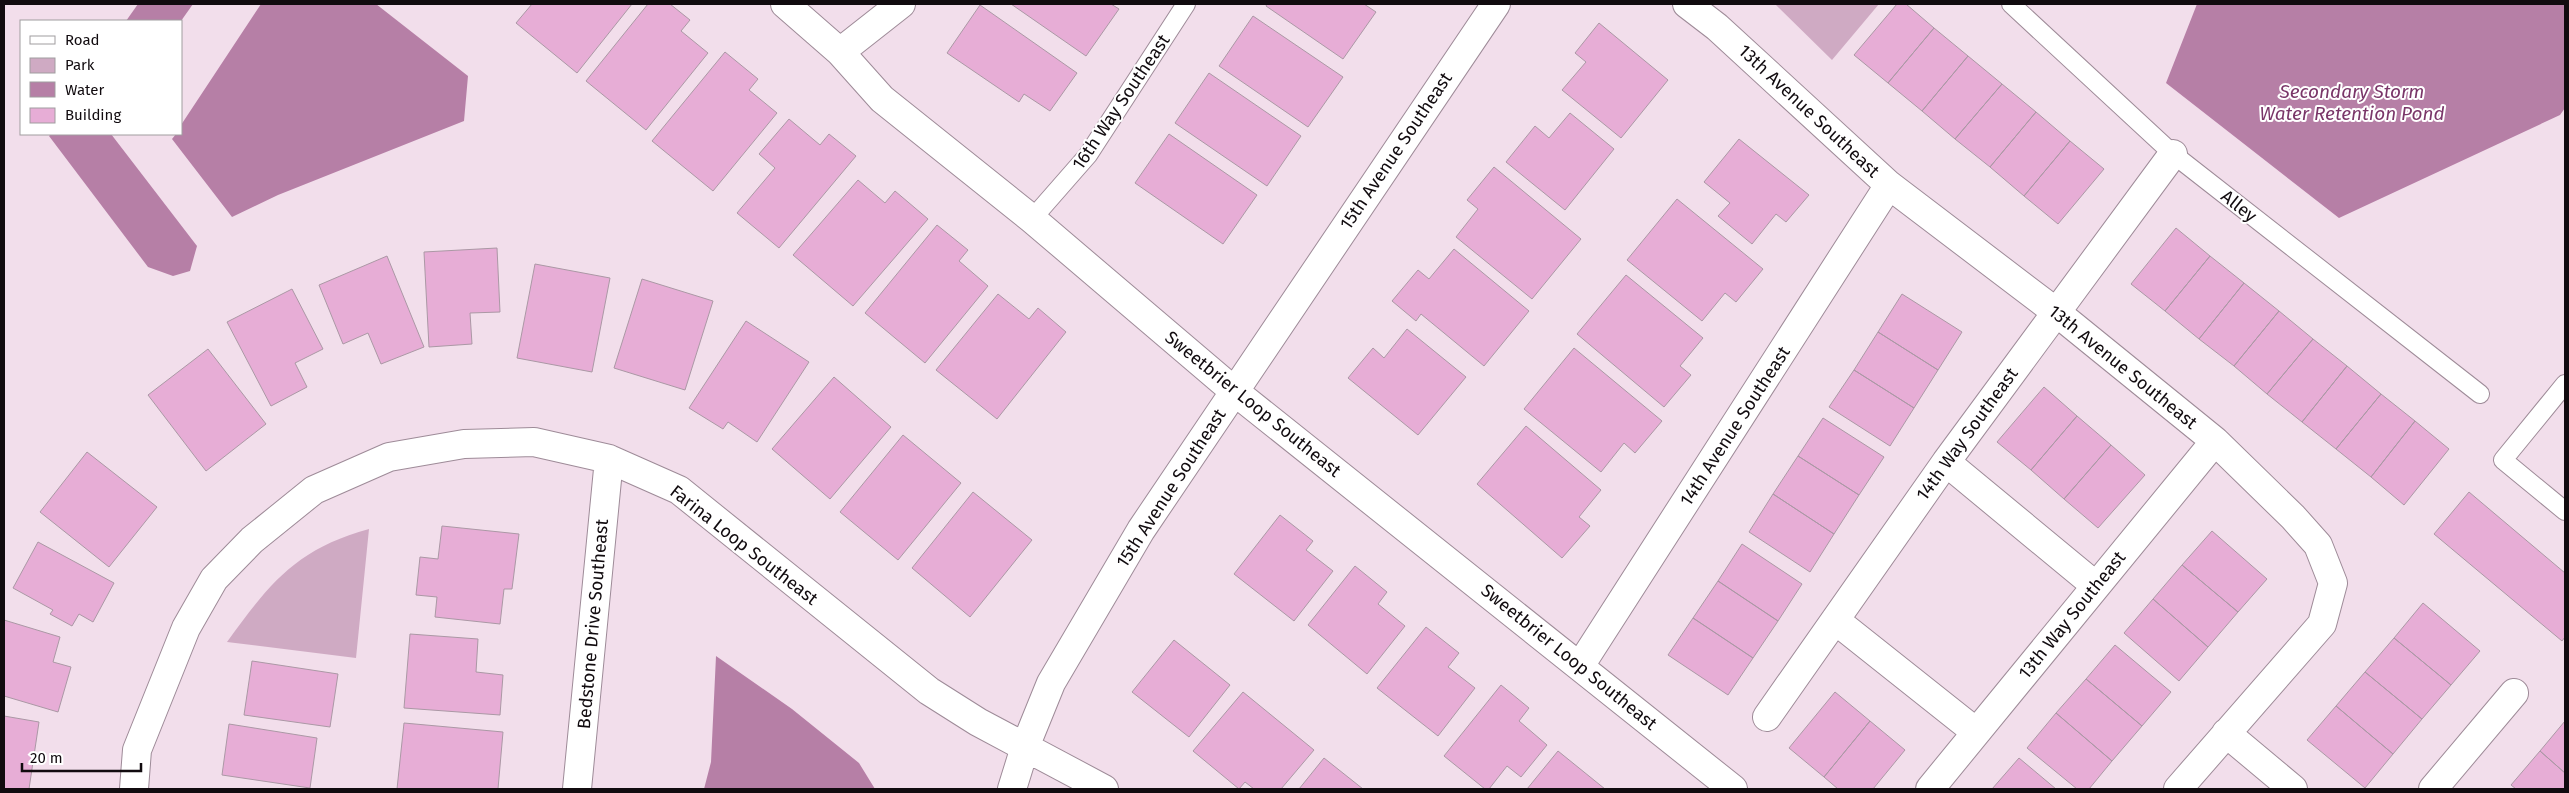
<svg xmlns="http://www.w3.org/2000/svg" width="2569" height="793" font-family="'Fira Sans',sans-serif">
<rect width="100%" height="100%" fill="#f2deeb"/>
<path fill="#cfaac3" d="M1775 4H1879L1832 60Z
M369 529 356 658 227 642C270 583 296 549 369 529Z"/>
<path fill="#b67fa6" d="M138 4H193L181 21H126Z
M261 4H376L468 76 464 121 278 195 232 217 172 139 176 134H181V125Z
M2197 4H2565V108L2560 115 2339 218 2166 83Z
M51 134H111L197 246 190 271 173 276 148 267 49 136Z
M716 656 792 709 859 763 875 789H704L711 762Z"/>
<path fill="#e7add6" stroke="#ab98a5" d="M532 4H632L577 73 516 23Z
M648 4H670L690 20 681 31 708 53 646 130 586 81Z
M1011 4H1111L1119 9 1086 56Z
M1267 4H1364L1376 12 1343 59 1266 6Z
M1897 4H1906L1934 28 1888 83 1854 55Z
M980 5 1077 73 1050 111 1024 94 1019 102 947 53Z
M1253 16 1343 77 1308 127 1219 66Z
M1599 23 1668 80 1621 138 1562 90 1586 62 1575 53Z
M1934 28 1968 56 1922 111 1888 83Z
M725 52 758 79 749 90 777 113 713 191 652 141Z
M1968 56 2002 84 1955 139 1922 111Z
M1209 73 1301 136 1267 186 1175 123Z
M2002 84 2036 112 1990 167 1955 139Z
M2036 112 2070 141 2024 196 1990 167Z
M1570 113 1614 149 1565 210 1506 162 1535 126 1549 138Z
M789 119 820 145 829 134 856 156 779 248 737 213 775 168 759 154Z
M1169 134 1257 195 1223 244 1135 183Z
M1739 139 1809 195 1786 222 1776 214 1752 244 1718 216 1730 203 1704 182Z
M2070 141 2104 169 2058 224 2024 196Z
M1494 167 1581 239 1532 299 1456 237 1478 209 1467 200Z
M858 180 885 203 895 191 928 219 853 306 793 255Z
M1677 199 1763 269 1736 302 1725 293 1702 321 1627 260Z
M937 225 968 250 959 261 988 286 925 363 865 313Z
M2176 228 2210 256 2165 311 2131 284Z
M497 248 500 312 470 313 472 344 429 347 424 252Z
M1454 249 1529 311 1484 366 1421 314 1416 321 1392 301 1418 270 1429 279Z
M387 256 424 347 381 364 368 333 343 344 319 285Z
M2210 256 2244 283 2199 339 2165 311Z
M535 264 610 278 592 372 517 358Z
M1626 275 1703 338 1680 366 1691 375 1664 407 1577 334Z
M642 279 713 301 685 390 614 368Z
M2244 283 2279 311 2234 366 2199 339Z
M292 289 323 349 295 363 307 387 271 406 227 322Z
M998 294 1029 319 1038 308 1066 332 997 419 936 370Z
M1902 294 1962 332 1938 370 1878 332Z
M2279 311 2313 339 2267 394 2234 366Z
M746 321 809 362 757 442 728 422 723 429 689 408Z
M1407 329 1466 377 1418 435 1348 378 1373 348 1384 358Z
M1878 332 1938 370 1914 408 1854 370Z
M2313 339 2347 366 2302 422 2267 394Z
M1574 348 1662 421 1635 453 1624 443 1601 472 1524 409Z
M208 349 266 424 206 471 148 395Z
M2347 366 2381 394 2336 449 2302 422Z
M1854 370 1914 408 1890 446 1829 407Z
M834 377 891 427 830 499 772 449Z
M2044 387 2077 416 2031 470 1997 442Z
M2381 394 2415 421 2371 477 2336 449Z
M2077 416 2111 445 2064 499 2031 470Z
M1823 418 1884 457 1859 495 1798 456Z
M2415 421 2449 449 2404 505 2371 477Z
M1526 426 1601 490 1579 517 1590 526 1562 558 1477 484Z
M903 435 961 483 898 560 840 512Z
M2111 445 2145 475 2098 528 2064 499Z
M87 452 157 507 109 567 40 512Z
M1798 456 1859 495 1834 534 1773 494Z
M973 492 1032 540 970 617 912 568Z
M2469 492 2565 573V637L2562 641 2434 534Z
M1773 494 1834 534 1810 572 1749 532Z
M1280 515 1313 541 1306 550 1333 571 1294 621 1234 574Z
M442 526 519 534 512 589H504L500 624 435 617 437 597 416 595 420 557 438 559Z
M2212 531 2267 579 2238 612 2182 565Z
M38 542 114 583 93 622 79 614 72 626 50 614 53 610 13 588Z
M1742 544 1802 584 1778 621 1718 581Z
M2182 565 2238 612 2208 647 2153 599Z
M1355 566 1387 592 1378 604 1405 626 1367 674 1308 625Z
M1718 581 1778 621 1753 658 1693 618Z
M2153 599 2208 647 2179 681 2124 633Z
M2423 603 2480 651 2451 685 2394 638Z
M1693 618 1753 658 1728 695 1668 655Z
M4 620 60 637 53 662 71 667 58 712 4 696Z
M1426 627 1459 653 1448 667 1475 688 1438 736 1377 688Z
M410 634 478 639 476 672 503 675 500 715 404 708Z
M2394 638 2451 685 2422 719 2365 672Z
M1174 640 1230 685 1189 737 1132 692Z
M2115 645 2171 692 2142 726 2086 679Z
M252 661 338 674 330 727 244 715Z
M2365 672 2422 719 2393 754 2336 706Z
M2086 679 2142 726 2112 761 2056 713Z
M1501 685 1529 708 1519 721 1547 745 1521 777 1507 766 1489 789H1485L1444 756Z
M1243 692 1314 750 1281 789H1254L1245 782 1239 789 1193 751Z
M1835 692 1870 721 1824 777 1789 748Z
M2336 706 2393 754 2365 788 2307 740Z
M2056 713 2112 761 2089 789H2077L2027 748Z
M4 716 39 722 29 789H4Z
M1870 721 1905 750 1873 789H1838L1824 777Z
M2565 721V773L2540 751Z
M404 723 503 732 498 789H397Z
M229 724 317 738 310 788 222 775Z
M1558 751 1605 789H1527Z
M2540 751 2565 773V789H2516L2511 785Z
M1324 758 1363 789H1299Z
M2019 758 2056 789H1992Z"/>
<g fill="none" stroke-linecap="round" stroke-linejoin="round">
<defs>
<path id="service" d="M2011 4 2173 154 2480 394
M1032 219 1088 155 1186 4
M2565 384 2503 460 2565 511"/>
<path id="minor" d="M785 4 840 52 882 99 1032 219 1234 391 1733 789
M1687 4 1717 27 1889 185 2056 312 2215 441 2293 517 2318 545 2333 583 2322 624 2178 789
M840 52 901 4
M1946 462 2096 586
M1835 620 1976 732
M1580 666 1889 185
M1767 717 1946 462 2173 154
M2226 733 2293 789
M134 789 137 750 186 628 214 579 252 540 314 490 389 457 464 444 534 442 609 459 679 490 929 691 978 722 1104 789
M577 789 609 459
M1012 789 1025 747 1051 683 1141 530 1496 4
M1930 789 2215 441
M2433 789 2514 693"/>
</defs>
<use href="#service" stroke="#9e8b98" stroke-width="20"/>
<use href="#minor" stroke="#9e8b98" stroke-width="30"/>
<use href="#service" stroke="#fff" stroke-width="18"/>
<use href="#minor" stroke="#fff" stroke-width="28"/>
</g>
<g text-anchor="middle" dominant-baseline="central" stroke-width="4" stroke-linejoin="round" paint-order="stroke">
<g font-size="18" fill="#110b0f" stroke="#fff">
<text transform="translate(1121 102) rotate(-56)">16th Way Southeast</text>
<text transform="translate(1809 111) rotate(43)">13th Avenue Southeast</text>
<text transform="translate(1396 151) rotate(-56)">15th Avenue Southeast</text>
<text transform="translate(2239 206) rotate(38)">Alley</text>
<text transform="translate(2123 367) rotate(39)">13th Avenue Southeast</text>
<text transform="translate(1253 404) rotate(39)">Sweetbrier Loop Southeast</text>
<text transform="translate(1735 426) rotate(-57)">14th Avenue Southeast</text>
<text transform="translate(1967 434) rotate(-54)">14th Way Southeast</text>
<text transform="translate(1171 488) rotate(-57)">15th Avenue Southeast</text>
<text transform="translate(744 545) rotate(38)">Farina Loop Southeast</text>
<text transform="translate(2072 615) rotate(-51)">13th Way Southeast</text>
<text transform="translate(593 624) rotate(-85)">Bedstone Drive Southeast</text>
<text transform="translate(1569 657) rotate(39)">Sweetbrier Loop Southeast</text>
</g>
<g font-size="19" font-style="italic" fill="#7a3669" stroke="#fff">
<text x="2352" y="91">Secondary Storm<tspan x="2352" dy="22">Water Retention Pond</tspan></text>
</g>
</g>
<rect width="2569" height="793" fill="none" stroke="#110b0f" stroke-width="10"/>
<rect x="20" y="20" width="162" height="115" fill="#ffffff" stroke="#a09d9f"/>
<rect x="30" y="36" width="25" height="8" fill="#ffffff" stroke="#a09d9f"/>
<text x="65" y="45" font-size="15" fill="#110b0f">Road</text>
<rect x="30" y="58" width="25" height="15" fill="#cfaac3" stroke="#a09d9f"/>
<text x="65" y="70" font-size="15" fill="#110b0f">Park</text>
<rect x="30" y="82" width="25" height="15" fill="#b67fa6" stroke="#a09d9f"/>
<text x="65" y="95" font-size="15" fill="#110b0f">Water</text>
<rect x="30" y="108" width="25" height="15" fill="#e7add6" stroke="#a09d9f"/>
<text x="65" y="120" font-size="15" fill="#110b0f">Building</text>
<path d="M22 763v8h119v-8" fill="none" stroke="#110b0f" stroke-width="2.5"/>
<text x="30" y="763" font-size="15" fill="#110b0f" stroke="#ffffff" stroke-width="4" paint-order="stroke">20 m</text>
</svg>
